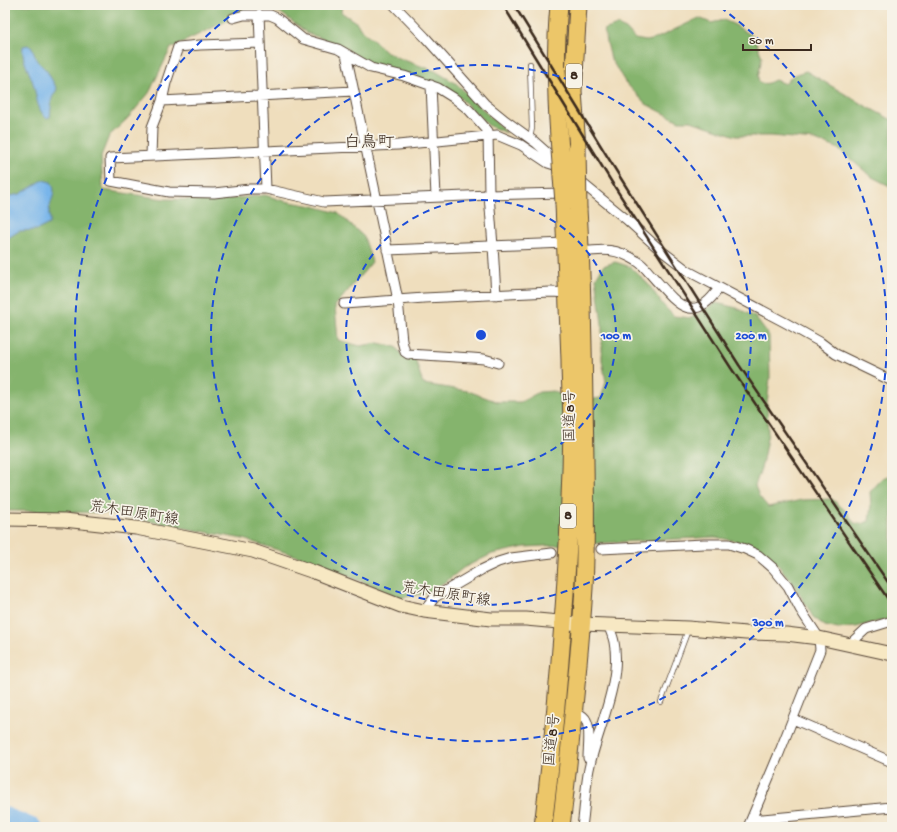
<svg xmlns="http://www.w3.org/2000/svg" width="897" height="832" font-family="'Gochi Hand','Klee One',sans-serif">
<rect width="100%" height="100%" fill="#f7f3e8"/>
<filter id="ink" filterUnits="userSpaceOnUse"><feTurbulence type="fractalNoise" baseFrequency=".025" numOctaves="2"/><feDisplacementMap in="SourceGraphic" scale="8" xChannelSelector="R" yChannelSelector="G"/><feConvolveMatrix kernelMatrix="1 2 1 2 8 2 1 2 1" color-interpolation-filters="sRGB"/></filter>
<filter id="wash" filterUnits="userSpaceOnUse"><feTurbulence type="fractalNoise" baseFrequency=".012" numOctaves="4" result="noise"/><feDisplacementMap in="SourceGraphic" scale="16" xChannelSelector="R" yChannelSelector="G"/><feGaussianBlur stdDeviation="0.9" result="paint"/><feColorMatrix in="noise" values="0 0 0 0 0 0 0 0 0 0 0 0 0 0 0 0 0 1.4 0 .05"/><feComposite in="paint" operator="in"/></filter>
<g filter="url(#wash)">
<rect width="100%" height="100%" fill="#efdebd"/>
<path fill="#85b46d" stroke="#606f46" d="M5 5H342L341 12 357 23 361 30 373 39 384 50 398 58 435 71 457 84 507 133 489 126 458 96 372 65 359 58 342 46 307 33 281 13 257 6 171 48 149 93 128 118 109 136 101 156 103 190 164 199 204 200 240 198 265 195 284 201 313 206 338 213 364 237 372 262 335 306 338 340 360 346 378 343 396 347 404 358H415L423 384 468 391 498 402H521L539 392 554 391 572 402 601 398 606 382 602 360V324L596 278 603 266 615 262 631 267 649 285 663 305 674 316 691 318 716 303 737 308 755 317 769 336 770 378 767 403 768 433 762 465 755 486 759 496 768 507 802 500 832 499 848 513 854 523 862 524 869 521 871 506 870 492 883 478 892 474V618L856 627 838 629 825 626 813 617 795 586 778 565 762 551 750 544 715 537 525 547 492 554 463 568 448 580 432 590 421 594 400 598 361 581 297 556 243 539 105 513 41 511H5Z
M699 18 711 23 724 20 735 25 754 37 762 57 758 77 759 82C765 85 769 83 775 80L785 84 792 76 806 71 860 103 892 120V187L872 177 837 148 815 140 772 136H736L691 121H679L646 104 625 82 611 59 604 30 617 25 626 29 635 39 646 41 655 39Z"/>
<path fill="#78b5ea" stroke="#5a7084" d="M28 45 32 48 37 61 47 71 57 89 52 98 50 117 46 118C35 107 37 93 32 80 28 69 21 58 23 46Z
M43 180 51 182C58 192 50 201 49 211 48 217 52 219 49 224L37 230 19 231 5 240V197L20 194Z"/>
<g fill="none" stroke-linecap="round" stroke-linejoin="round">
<path stroke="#78b5ea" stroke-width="16" d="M5 815 34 827"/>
</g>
</g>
<g filter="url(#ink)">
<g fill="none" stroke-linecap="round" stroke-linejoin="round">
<path stroke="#cbba9d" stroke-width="9" stroke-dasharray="9 4.5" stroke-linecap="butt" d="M535 814 570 827"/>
<defs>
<path id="lane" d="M530 64 532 128 530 138
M661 702 688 630"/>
<path id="street" d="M394 5 425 37 485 104 506 121 535 142 561 165
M259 14 266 189
M233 18 244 15H270L277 18 303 39 338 49 371 68 404 76 438 88 454 98 469 110 488 131 489 195 493 246 496 295
M346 54 398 300 402 341 405 352 408 354 472 358 484 359 498 363
M431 85 436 197
M162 101 354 91
M151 156 152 127 162 101 166 83 178 47 200 45 260 43
M577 179 626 219 658 248 688 271 786 323 820 342 836 354 892 381
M563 193 489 195 324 202 266 189H250L214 193 169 192 111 181 110 158 398 145 497 135 521 145 548 163 564 168
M387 250 566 243
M581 252C604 249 616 248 637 261 644 265 648 272 654 278 677 304 693 326 719 288
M344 304 424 298 551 292 568 293
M601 549 704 544H729L745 549 758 555 773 568 788 586 800 609 819 638 820 650 778 756 748 827
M424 611 435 597 481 570 498 562 511 558 552 553
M850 644 866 629 892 621
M574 711C578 713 584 715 586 720 591 729 588 748 588 758
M793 719 892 762
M751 820 892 807
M582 827C585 808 585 788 589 769 597 730 622 682 614 642 613 636 610 630 608 624"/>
<path id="secondary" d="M5 519 64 520 136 528 253 551 314 572 401 606 424 611 491 619H526L581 624 688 628 746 633 786 634 819 638 892 654"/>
<path id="highway" d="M559 5C555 49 556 93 559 137
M577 147 573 91 578 5
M543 827C559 694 570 560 572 426 572 404 570 382 570 360 568 308 566 256 564 203
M561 827C570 748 579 668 584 588 587 526 585 464 584 402 583 337 582 273 578 209"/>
</defs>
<use href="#lane" stroke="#564536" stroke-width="6"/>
<use href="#street" stroke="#564536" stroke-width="11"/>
<use href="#secondary" stroke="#564536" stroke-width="15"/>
<use href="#highway" stroke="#564536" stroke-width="19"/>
<use href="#lane" stroke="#fff" stroke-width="4.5"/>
<use href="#street" stroke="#fff" stroke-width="9"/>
<use href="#secondary" stroke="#f7e8c3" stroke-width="13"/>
<use href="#highway" stroke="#ecc669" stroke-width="17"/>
<path stroke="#3b2a1e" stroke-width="2.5" d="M503 5 611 181 731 368 892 605
M514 5 620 177 739 365 892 588"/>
<defs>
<path id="highway-bridge" d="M559 137 564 203
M577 147 578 209"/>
</defs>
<use href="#highway-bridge" stroke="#564536" stroke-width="19" stroke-linecap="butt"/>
<use href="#highway-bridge" stroke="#ecc669" stroke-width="17"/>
</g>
</g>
<g fill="none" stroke="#1d4ed8" stroke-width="2" stroke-dasharray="7 5">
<circle cx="481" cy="335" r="135"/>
<circle cx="481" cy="335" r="270"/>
<path d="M720 7A406 406 0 1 1 242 7"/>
</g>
<g text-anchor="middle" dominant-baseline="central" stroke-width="3.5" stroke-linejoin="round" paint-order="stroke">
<g fill="#f7f3e8" stroke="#73665b" stroke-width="1">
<rect x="566" y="64" width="16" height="24" rx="3"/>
<rect x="560" y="504" width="16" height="24" rx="3"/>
</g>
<g font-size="14" font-weight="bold" fill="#3b2a1e">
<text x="574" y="76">8</text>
<text x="568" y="516">8</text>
</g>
<g font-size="15" fill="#3b2a1e" stroke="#f7f3e8">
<text transform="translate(571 416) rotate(-90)">国道8号</text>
<text transform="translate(134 514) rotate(9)">荒木田原町線</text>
<text transform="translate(446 595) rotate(9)">荒木田原町線</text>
<text transform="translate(553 740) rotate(-84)">国道8号</text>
</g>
<g font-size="17" fill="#3b2a1e" stroke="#f7f3e8">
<text x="369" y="144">白鳥町</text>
</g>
</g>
<circle cx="481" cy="335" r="6" fill="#1d4ed8" stroke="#f7f3e8" stroke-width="2"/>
<g font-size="12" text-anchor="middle" font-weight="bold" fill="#1d4ed8" stroke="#f7f3e8" stroke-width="3.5" stroke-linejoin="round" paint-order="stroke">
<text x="616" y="339">100 m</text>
<text x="751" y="339">200 m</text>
<text x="768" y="626">300 m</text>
</g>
<rect width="897" height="832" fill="none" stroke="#f7f3e8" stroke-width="20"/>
<path d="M743 44v6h68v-6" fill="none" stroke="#3b2a1e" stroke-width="2"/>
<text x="749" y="44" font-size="12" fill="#3b2a1e" stroke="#f7f3e8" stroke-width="3" paint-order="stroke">50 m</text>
</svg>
